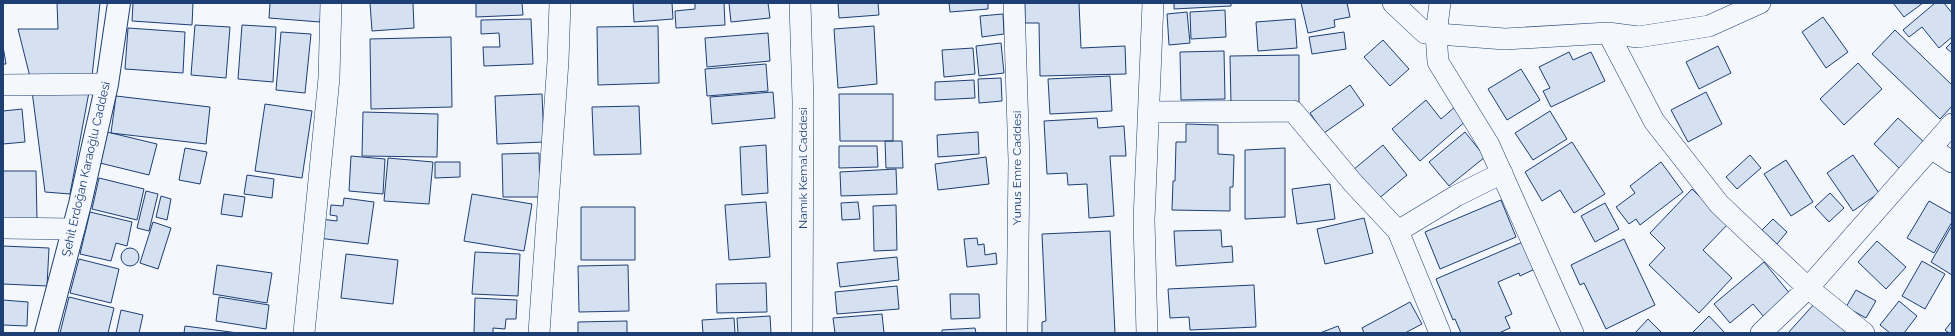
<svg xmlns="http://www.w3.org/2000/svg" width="1955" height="336" font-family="Raleway,sans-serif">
<rect width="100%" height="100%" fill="#f4f7fb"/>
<path fill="#d5e0f0" stroke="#1d3f73" d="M57 3H100L91 86 32 85 18 29H58Z
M133 3H193L192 25 132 21Z
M270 3H322L320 22 269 18Z
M370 3H413L414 28 372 31Z
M476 3H522L523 15 476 17Z
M633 3H672L673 19 634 22Z
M695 3H724L725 25 676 28 675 11 695 9Z
M729 3H768L770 18 731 22Z
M838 3H878L879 15 839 18Z
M949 3H988V9L950 12Z
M1025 3H1079L1081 48 1125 46 1126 74 1040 76 1039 23H1025Z
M1174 3H1231V6L1174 9Z
M1301 3H1347L1350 17 1334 20 1335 27 1308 33Z
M1893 3H1923L1904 17Z
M1935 3H1944L1952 13V37L1939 48 1922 27 1909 37 1903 30Z
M1225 10 1226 37 1191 39 1190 12Z
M1187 12 1190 43 1169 45 1167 14Z
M1003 14 1004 34 982 37 980 16Z
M1823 17 1848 52 1826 68 1802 32Z
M531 19 533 64 484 66 483 47H500L499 33 481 34V20Z
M1295 19 1297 48 1258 51 1256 22Z
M195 25 230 27 226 78 191 75Z
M242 25 276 27 273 82 238 79Z
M658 26 659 83 598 85 597 27Z
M874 26 877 84 838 88 834 29Z
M128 28 185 32 183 73 125 69Z
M1895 30 1952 85V106L1940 119 1872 54Z
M281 32 311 34 305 93 276 90Z
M1344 32 1346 49 1312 54 1309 37Z
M768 33 770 61 707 67 705 38Z
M451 37 452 107 371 109 370 39Z
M1383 40 1409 69 1390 86 1364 57Z
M1952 42V53L1946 48Z
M1001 43 1004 73 979 76 976 46Z
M3 46 6 64H3Z
M1718 46 1731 73 1699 89 1686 62Z
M973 48 975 74 944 77 942 50Z
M1224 51 1225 99 1181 100 1180 52Z
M1569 52 1573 60 1591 52 1605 81 1551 107 1543 91 1550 88 1539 67Z
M1299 55V102L1231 103 1230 56Z
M1858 63 1882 89 1844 125 1820 99Z
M766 64 768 91 707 96 705 69Z
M1521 69 1540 100 1507 120 1488 89Z
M1110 76 1112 111 1050 114 1048 79Z
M1001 78 1002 101 979 103 978 79Z
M974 80 975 98 935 100V82Z
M1350 85 1364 105 1324 133 1310 113Z
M32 91 89 92 70 194 45 192Z
M773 92 775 118 712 124 710 97Z
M1706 92 1722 124 1688 142 1671 110Z
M542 94 544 142 497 144 495 96Z
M839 94H893V141H840Z
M116 96 210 107 206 144 111 133Z
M1426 100 1441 119 1456 106 1467 120 1420 161 1392 129Z
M265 104 312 111 302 178 255 171Z
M639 106 641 154 594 155 592 107Z
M22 109 25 142 3 144V111Z
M1550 111 1567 139 1533 160 1515 133Z
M363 112 438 114 437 157 362 156Z
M1097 118 1098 128 1124 126 1126 156H1110L1114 216 1089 218 1087 184 1068 185 1067 173 1047 174 1044 121Z
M1898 118 1925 143 1900 169 1874 144Z
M1186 124 1218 125V154L1234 155 1233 187H1230V211L1172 210 1173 181H1175L1176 142H1186Z
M107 132 157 144 149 175 100 163Z
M978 132 979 154 938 157 937 135Z
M1465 132 1485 157 1449 186 1429 162Z
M885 141H902L903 168H886Z
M1572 142 1605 194 1574 213 1560 190 1542 201 1525 172Z
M766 145 768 193 742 195 740 147Z
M1383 145 1407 175 1377 200 1353 170Z
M839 146H877L878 167 839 168Z
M185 148 207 152 200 184 179 180Z
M1285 148V217L1245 219V150Z
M539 153 540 197H503L502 154Z
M1750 155 1761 168 1737 189 1726 177Z
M1853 155 1879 193 1853 211 1827 173Z
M351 156 385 159 383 194 349 191Z
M986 157 989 184 938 190 935 164Z
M388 158 433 162 429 204 384 201Z
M1786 160 1813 202 1791 216 1764 174Z
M435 162H460V177L435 178Z
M1661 162 1683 192 1640 225 1636 219 1629 224 1616 207 1635 193 1630 186Z
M896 169 897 194 841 196 840 172Z
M3 171H36L37 219 3 220Z
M247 175 274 179 272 198 244 194Z
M99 178 144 189 137 220 92 209Z
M1330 184 1335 219 1297 224 1292 189Z
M1692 189 1728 224 1703 250 1732 278 1699 313 1649 265 1665 248 1650 233Z
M146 191 158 194 149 231 137 228Z
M1830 193 1844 208 1829 222 1815 207Z
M224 194 245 197 242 217 221 214Z
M472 194 532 204 524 251 464 241Z
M161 196 171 199 167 220 156 217Z
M344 198 374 202 368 244 318 238 320 219 337 221V216L330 215 331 205 343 206Z
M1501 200 1516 237 1440 269 1425 232Z
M1929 201 1952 214V222L1934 253 1907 238Z
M766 202 770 257 729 260 725 205Z
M858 202 860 219 842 220 841 203Z
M1605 203 1619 229 1595 242 1581 216Z
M896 205 897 250 874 251 873 206Z
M581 207H635V260H581Z
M90 212 132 222 127 246 116 243 111 261 80 254Z
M1364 218 1373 253 1325 264 1317 229Z
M1773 219 1787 232 1777 244 1762 230Z
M153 222 171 228 158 269 140 263Z
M1951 227H1952V275L1931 262Z
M1221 230 1222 247 1232 246 1233 262 1176 266 1174 231Z
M1110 231 1115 333H1042V322L1046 321 1042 234Z
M977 238 978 245 984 244 985 255 996 253 997 264 967 267 964 239Z
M1624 239 1655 305 1606 329 1584 283 1580 285 1571 265Z
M1525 241 1537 268 1520 276 1519 273 1498 282 1512 314 1505 317 1510 328 1499 333H1461L1455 319 1453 320 1436 279Z
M1877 241 1906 267 1886 289 1858 262Z
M3 246 49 248 47 286 3 284Z
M121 257a9 9 0 1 1 18 0a9 9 0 1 1-18 0Z
M475 252 520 254 518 296 472 294Z
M346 254 398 260 393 304 341 298Z
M897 257 899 280 840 287 837 263Z
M79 259 119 269 111 303 70 293Z
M1922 261 1945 274 1925 309 1902 296Z
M1764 262 1791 295 1764 317 1753 304 1730 323 1714 304Z
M217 265 272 273 267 303 213 294Z
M628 265 629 311 579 312 578 266Z
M766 283 767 312 717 313 716 284Z
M1254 285 1256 327 1190 330 1189 317 1170 318 1168 289Z
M897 286 899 309 837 314 835 292Z
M1856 290 1876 301 1866 318 1846 307Z
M950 294H979L980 318 951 319Z
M69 297 114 308 108 333H60Z
M219 297 269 305 266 329 216 321Z
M475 298 517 300 516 319H506L505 329 493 328V333H474Z
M3 300 28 302 27 326 3 325Z
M1899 301 1917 316 1904 333H1890L1880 325Z
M1410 302 1422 324 1405 333H1364L1362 328Z
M1815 303 1846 332 1845 333H1788Z
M121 310 143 315 139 333H116Z
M882 314 884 333H835L833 318Z
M770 316 771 333H738L737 318Z
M1709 316 1725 333H1694L1693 332Z
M734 318 735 333H703L702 320Z
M1648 319 1662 333H1635Z
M627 321V333H578V322Z
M1952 321V333H1949L1945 330Z
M185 326 238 333H184Z
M1338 326 1341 333H1320Z
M975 328 976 333H942V330Z"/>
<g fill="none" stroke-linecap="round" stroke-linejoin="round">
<defs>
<path id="street" d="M800 3 803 101 802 333
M1014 3 1019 161 1017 333
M1393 3 1425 33 1505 39 1608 33 1638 37 1709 26 1760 3
M1440 3 1436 34 1438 62 1489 145 1573 333
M1608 33 1654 121 1719 204 1808 288 1864 333
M3 85 107 84
M1149 112 1293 111 1353 183 1398 231 1440 333
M1931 148 1952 162
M3 228 74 229
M1398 231 1456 196 1502 173
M304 333 329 78 331 3
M539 333 558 61 560 3
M1147 333 1144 220 1153 3
M1761 333 1808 288 1952 124"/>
<path id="secondary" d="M46 333 80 204 107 84 119 3"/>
</defs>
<use href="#street" stroke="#1d3f73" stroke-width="22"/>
<use href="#secondary" stroke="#1d3f73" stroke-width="24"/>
<use href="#street" stroke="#f4f7fb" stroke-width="21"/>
<use href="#secondary" stroke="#f4f7fb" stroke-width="22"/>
</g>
<g text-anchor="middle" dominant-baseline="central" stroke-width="3" stroke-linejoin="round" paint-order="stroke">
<g font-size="12" fill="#1d3f73" stroke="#f4f7fb">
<text transform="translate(803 168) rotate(-90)">Namık Kemal Caddesi</text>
<text transform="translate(1017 168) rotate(-90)">Yunus Emre Caddesi</text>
<text transform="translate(86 169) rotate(-77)">Şehit Erdoğan Karaoğlu Caddesi</text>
</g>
</g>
<rect width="1955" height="336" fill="none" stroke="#1d3f73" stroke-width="8"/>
</svg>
